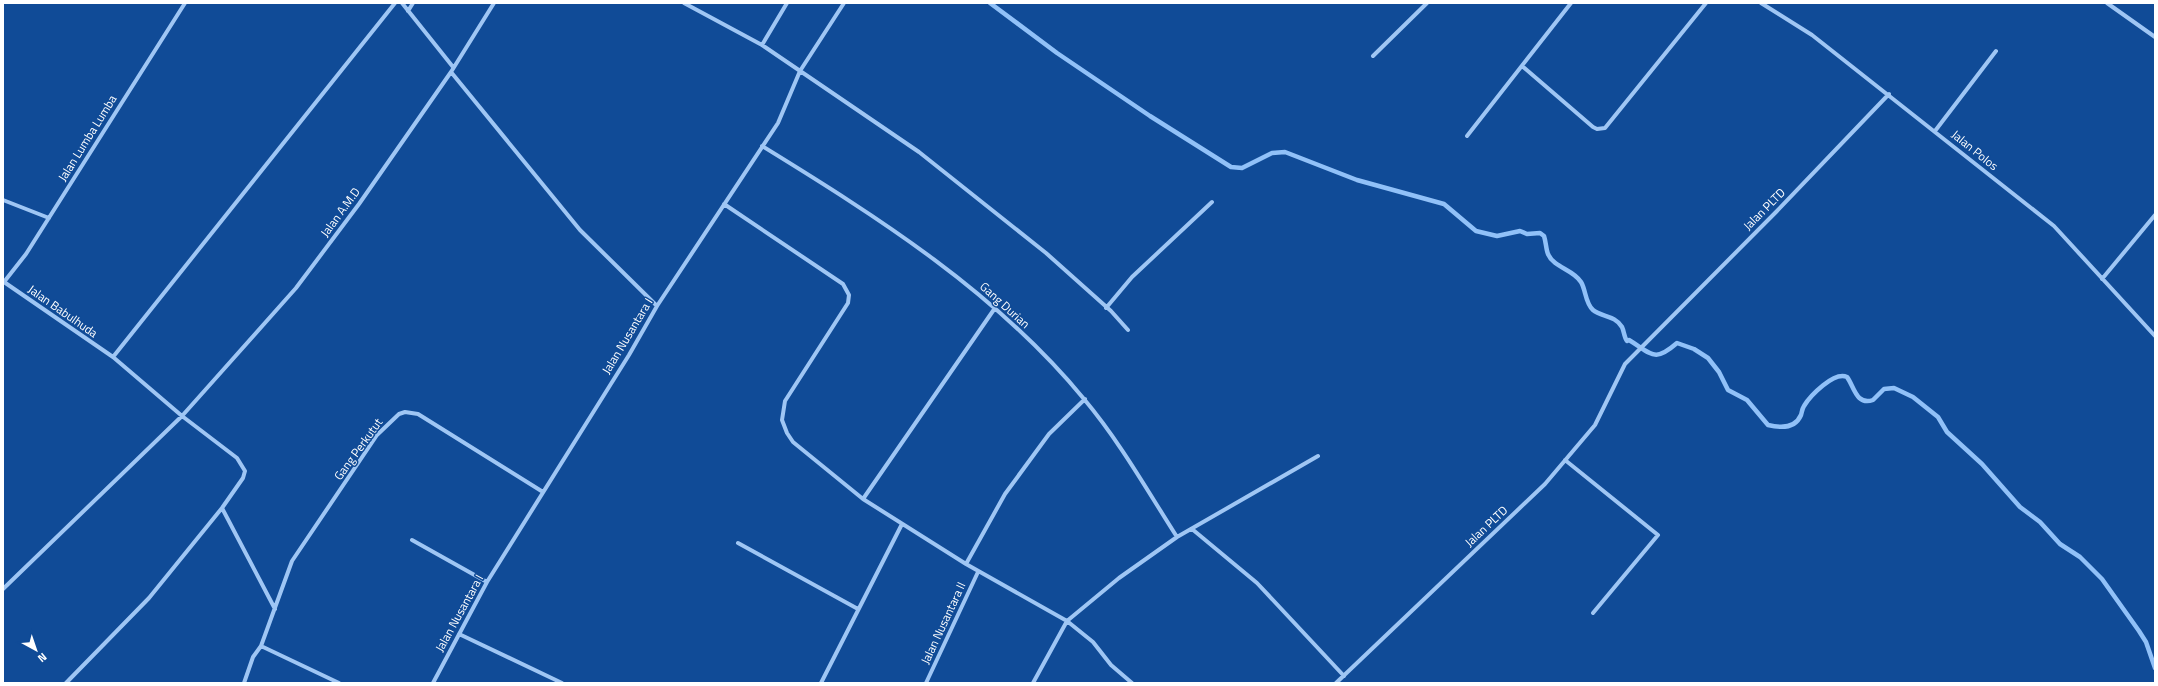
<svg xmlns="http://www.w3.org/2000/svg" width="2158" height="686" font-family="'Titillium Web',sans-serif">
<rect width="100%" height="100%" fill="#104b97"/>
<g fill="none" stroke-linecap="round" stroke-linejoin="round">
<path stroke="#91c1f8" stroke-width="4.5" d="M990 3 1057 53 1150 116 1231 167 1242 168 1272 153 1285 152 1357 180 1444 204 1476 231 1497 236 1520 231 1527 234 1540 233 1544 236C1546 242 1546 249 1548 254 1554 268 1573 269 1581 282 1586 290 1585 303 1593 310 1601 317 1615 315 1622 327 1624 331 1624 337 1627 341L1629 340C1652 354 1654 363 1677 343L1694 349 1708 358 1719 372 1728 390 1747 400 1768 425C1780 428 1795 429 1801 415 1802 412 1802 409 1804 406 1810 396 1834 371 1847 377 1854 386 1856 406 1873 400L1884 389 1894 388 1913 397 1938 417 1947 432 1982 464 2020 507 2040 522 2060 544 2080 557 2102 579 2139 631 2146 642 2155 668"/>
<path stroke="#9fc6f4" stroke-width="4" d="M402 3 453 67
M684 3 762 45 919 152 1046 253 1111 311 1128 330
M1761 3 1812 35 2054 226 2155 336
M2107 3 2155 37
M408 11 413 3
M762 45 787 3
M1373 56 1427 3
M1522 66 1593 127 1597 129 1605 128 1706 3
M451 72 580 230 657 306
M1935 131 1996 51
M1467 136 1571 3
M762 146C879 218 996 292 1084 399 1120 442 1147 490 1177 537
M3 200 49 218
M724 204 843 284 849 295 848 303 785 401 782 420 787 433 793 442 863 499 966 564
M2102 279 2155 215
M4 282 26 254 185 3
M3 283 4 282 113 357 182 416 237 458 245 471 243 478 222 508 149 598 66 683
M1106 308 1132 277 1212 202
M113 357 395 3
M1085 399 1049 434 1005 494 966 564 1067 621 1093 642 1111 665 1132 683
M1565 460 1658 535 1593 613
M863 499 995 308
M222 508 275 609
M1192 529 1257 583 1344 676
M412 540 487 582
M738 543 858 609
M3 589 182 416 296 288 359 204 451 72 494 3
M459 634 562 683
M261 646 292 561 377 435 399 414 405 412 418 414 543 492
M244 683 253 657 261 646 339 683
M433 683 487 582 629 355 657 306 778 123 800 71 844 3
M821 683 902 524
M926 683 978 572
M1033 683 1067 621 1119 578 1177 537 1318 456
M1336 683 1545 484 1595 425 1625 364 1776 212 1889 94"/>
</g>
<g text-anchor="middle" dominant-baseline="central" stroke-width="3" stroke-linejoin="round" paint-order="stroke">
<g font-size="12" fill="#fff" stroke="#104b97">
<text transform="translate(87 138) rotate(-58)">Jalan Lumba Lumba</text>
<text transform="translate(1975 150) rotate(39)">Jalan Polos</text>
<text transform="translate(1764 209) rotate(-45)">Jalan PLTD</text>
<text transform="translate(340 212) rotate(-54)">Jalan A.M.D</text>
<text transform="translate(1005 305) rotate(42)">Gang Durian</text>
<text transform="translate(63 311) rotate(35)">Jalan Babulhuda</text>
<text transform="translate(627 336) rotate(-59)">Jalan Nusantara I</text>
<text transform="translate(358 449) rotate(-54)">Gang Perkutut</text>
<text transform="translate(1486 526) rotate(-43)">Jalan PLTD</text>
<text transform="translate(459 613) rotate(-61)">Jalan Nusantara I</text>
<text transform="translate(943 623) rotate(-65)">Jalan Nusantara II</text>
</g>
</g>
<rect width="2158" height="686" fill="none" stroke="#ffffff" stroke-width="8"/>
<g transform="translate(36 650) rotate(140)" stroke="#104b97" stroke-width="3" paint-order="stroke">
<path d="M0-3L7 15L0 10L-7 15Z" fill="#ffffff"/>
<text y="-6" font-size="11" font-weight="bold" text-anchor="middle" fill="#ffffff">N</text>
</g>
</svg>
